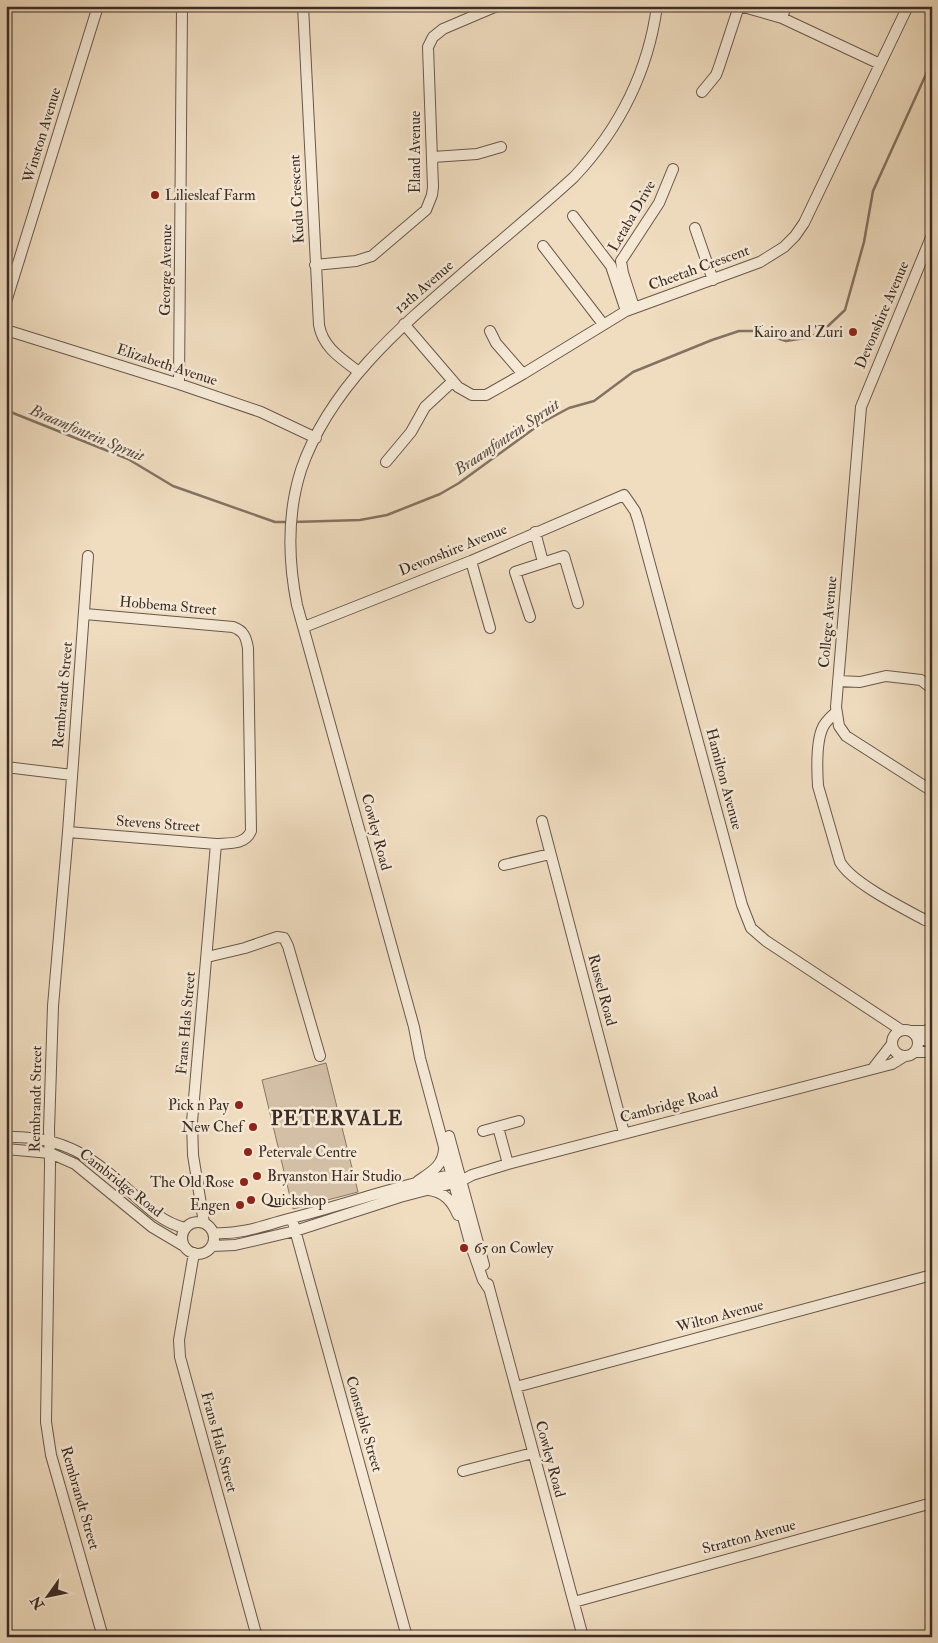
<svg xmlns="http://www.w3.org/2000/svg" width="938" height="1643" font-family="'IM FELL Double Pica',serif">
<rect width="100%" height="100%" fill="#f0ddc0"/>
<filter id="stains"><feTurbulence type="fractalNoise" baseFrequency=".004" numOctaves="4"/><feColorMatrix values="0 0 0 0 .2 0 0 0 0 .09 0 0 0 0 .02 0 0 0 .5 -.17"/></filter>
<radialGradient id="worn" r=".72"><stop offset=".6" stop-color="#630" stop-opacity="0"/><stop offset="1" stop-color="#630" stop-opacity=".3"/></radialGradient>
<path fill="#d2bfa6" stroke="#887666" d="M326 1063 358 1192 293 1209 262 1080Z"/>
<g fill="none" stroke-linecap="round" stroke-linejoin="round">
<path stroke="#847262" stroke-width="2.5" d="M6 412 13 413 128 459 173 486 275 522H289
M294 522 360 520 387 515 440 494 459 483 543 422 569 408 594 401 633 372 712 340 739 331H755L786 341 811 337 828 326 845 310 864 242 873 191 932 61"/>
<defs>
<path id="minor" d="M303 6 319 325C323 348 342 359 359 372
M740 6 782 18 880 64
M782 18 786 6
M702 92 716 75 719 67 739 6
M433 157 477 154 501 147
M573 216 611 266 626 311
M695 228 713 280
M932 235 861 407 836 707 839 726 846 736 932 791
M543 246 603 324
M315 265 356 261 372 256 426 210 432 195 433 187 428 47 433 37 443 29 497 6
M6 302 98 6
M634 307 623 273 621 261 659 203 673 169
M404 324 458 387 472 395H486L523 374 626 311 760 262 784 247 795 236 804 223 908 6
M6 330 179 384 261 412 316 438
M490 331 496 343 523 374
M179 384 182 6
M386 462 411 432 425 407 453 381
M535 532 543 562
M88 556 68 832 53 1006 49 1130 50 1164 46 1422 51 1455 103 1637
M471 561 490 628
M530 617 515 572 564 556 578 603
M304 627 471 561 624 495 635 511 638 520 742 905 751 928 766 941 901 1030
M838 681 860 682 886 676 921 680 930 687
M836 712C831 717 826 721 823 727 816 741 817 770 818 786L840 862C852 883 903 908 925 920
M6 767 72 775
M542 821 624 1133
M68 832 216 844C230 843 245 845 251 831L248 648C246 637 244 631 233 627L85 614
M504 865 550 854
M207 957 245 948 277 937 284 938 288 946 320 1056
M892 1043a13 13 0 1 1 26 0a13 13 0 1 1-26 0Z
M912 1031H925L932 1028
M916 1035 932 1043
M915 1052H932
M874 1067 892 1044
M498 1127 508 1164
M483 1131 519 1121
M449 1136 484 1265
M6 1137C65 1135 93 1158 134 1195 149 1209 164 1223 185 1228
M6 1149 50 1153 75 1164 152 1227 184 1246
M418 1181C431 1172 443 1166 444 1149
M429 1190C444 1192 452 1201 458 1215
M292 1219 407 1637
M182 1238a16 16 0 1 1 32 0a16 16 0 1 1-32 0Z
M204 1223 193 1155 192 1122 216 844
M214 1233C239 1235 263 1226 288 1219 345 1205 400 1184 457 1174
M212 1246 235 1245 295 1231 400 1197 461 1181 472 1175 508 1164 892 1064 905 1056
M194 1253 179 1340 180 1357 257 1637
M488 1284 583 1637
M489 1289 483 1280 470 1243 420 1058 414 1027 297 605C288 560 287 514 301 470 329 388 399 328 463 273 500 241 538 210 574 177 620 128 648 73 657 6
M516 1387 932 1275
M463 1471 533 1453
M574 1602 932 1503"/>
</defs>
<use href="#minor" stroke="#6a584c" stroke-width="12"/>
<use href="#minor" stroke="#f5e9d6" stroke-width="10"/>
</g>
<g fill="#8f2418" stroke="#f5e9d6" stroke-width="2">
<circle cx="155" cy="195" r="5"/>
<circle cx="853" cy="332" r="5"/>
<circle cx="239" cy="1105" r="5"/>
<circle cx="253" cy="1127" r="5"/>
<circle cx="248" cy="1152" r="5"/>
<circle cx="257" cy="1176" r="5"/>
<circle cx="244" cy="1182" r="5"/>
<circle cx="251" cy="1200" r="5"/>
<circle cx="240" cy="1205" r="5"/>
<circle cx="464" cy="1248" r="5"/>
</g>
<g text-anchor="middle" dominant-baseline="central" stroke-width="5" stroke-linejoin="round" paint-order="stroke">
<g font-size="15" fill="#3d2c25" stroke="#f5e9d6">
<text transform="translate(42 135) rotate(-73)">Winston Avenue</text>
<text transform="translate(415 152) rotate(-90)">Eland Avenue</text>
<text transform="translate(297 199) rotate(-93)">Kudu Crescent</text>
<text transform="translate(632 216) rotate(-60)">Letaba Drive</text>
<text transform="translate(699 268) rotate(-20)">Cheetah Crescent</text>
<text transform="translate(166 270) rotate(-89)">George Avenue</text>
<text transform="translate(424 287) rotate(-41)">12th Avenue</text>
<text transform="translate(882 315) rotate(-67)">Devonshire Avenue</text>
<text transform="translate(167 365) rotate(18)">Elizabeth Avenue</text>
<text transform="translate(453 550) rotate(-22)">Devonshire Avenue</text>
<text transform="translate(168 606) rotate(5)">Hobbema Street</text>
<text transform="translate(828 622) rotate(-85)">College Avenue</text>
<text transform="translate(63 695) rotate(-85)">Rembrandt Street</text>
<text transform="translate(724 779) rotate(75)">Hamilton Avenue</text>
<text transform="translate(158 824) rotate(4)">Stevens Street</text>
<text transform="translate(376 832) rotate(75)">Cowley Road</text>
<text transform="translate(602 990) rotate(75)">Russel Road</text>
<text transform="translate(186 1023) rotate(-85)">Frans Hals Street</text>
<text transform="translate(36 1099) rotate(-89)">Rembrandt Street</text>
<text transform="translate(669 1105) rotate(-15)">Cambridge Road</text>
<text transform="translate(121 1183) rotate(38)">Cambridge Road</text>
<text transform="translate(720 1316) rotate(-15)">Wilton Avenue</text>
<text transform="translate(364 1424) rotate(74)">Constable Street</text>
<text transform="translate(219 1442) rotate(75)">Frans Hals Street</text>
<text transform="translate(550 1459) rotate(75)">Cowley Road</text>
<text transform="translate(80 1498) rotate(74)">Rembrandt Street</text>
<text transform="translate(749 1537) rotate(-15)">Stratton Avenue</text>
</g>
<g font-size="15" fill="#3d2c25" stroke="#f5e9d6" text-anchor="start">
<text x="165" y="195">Liliesleaf Farm</text>
<text x="843" y="332" text-anchor="end">Kairo and Zuri</text>
<text x="229" y="1105" text-anchor="end">Pick n Pay</text>
<text x="243" y="1127" text-anchor="end">New Chef</text>
<text x="258" y="1152">Petervale Centre</text>
<text x="267" y="1176">Bryanston Hair Studio</text>
<text x="234" y="1182" text-anchor="end">The Old Rose</text>
<text x="261" y="1200">Quickshop</text>
<text x="230" y="1205" text-anchor="end">Engen</text>
<text x="474" y="1248">65 on Cowley</text>
</g>
<g font-size="16" font-style="italic" fill="#5a493e" stroke="#f5e9d6">
<text transform="translate(87 433) rotate(23)">Braamfontein Spruit</text>
<text transform="translate(507 437) rotate(-34)">Braamfontein Spruit</text>
</g>
<g font-size="20" font-weight="bold" letter-spacing="1" fill="#3d2c25" stroke="#f5e9d6">
<text x="337" y="1118">PETERVALE</text>
</g>
</g>
<rect width="938" height="1643" fill="none" stroke="#f0ddc0" stroke-width="25"/>
<rect x="8" y="8" width="923" height="1628" fill="none" stroke="#3d2c25" stroke-width="2.5"/>
<rect x="12" y="12" width="913" height="1618" fill="none" stroke="#3d2c25"/>
<g transform="translate(48 1596) rotate(237)" stroke="#f5e9d6" stroke-width="4" paint-order="stroke">
<path d="M0-4L9 19L0 12L-9 19Z" fill="#3d2c25"/>
<text y="-8" font-size="14" font-weight="bold" text-anchor="middle" fill="#3d2c25">N</text>
</g>
<rect width="100%" height="100%" filter="url(#stains)"/>
<rect width="100%" height="100%" fill="url(#worn)"/>
</svg>
